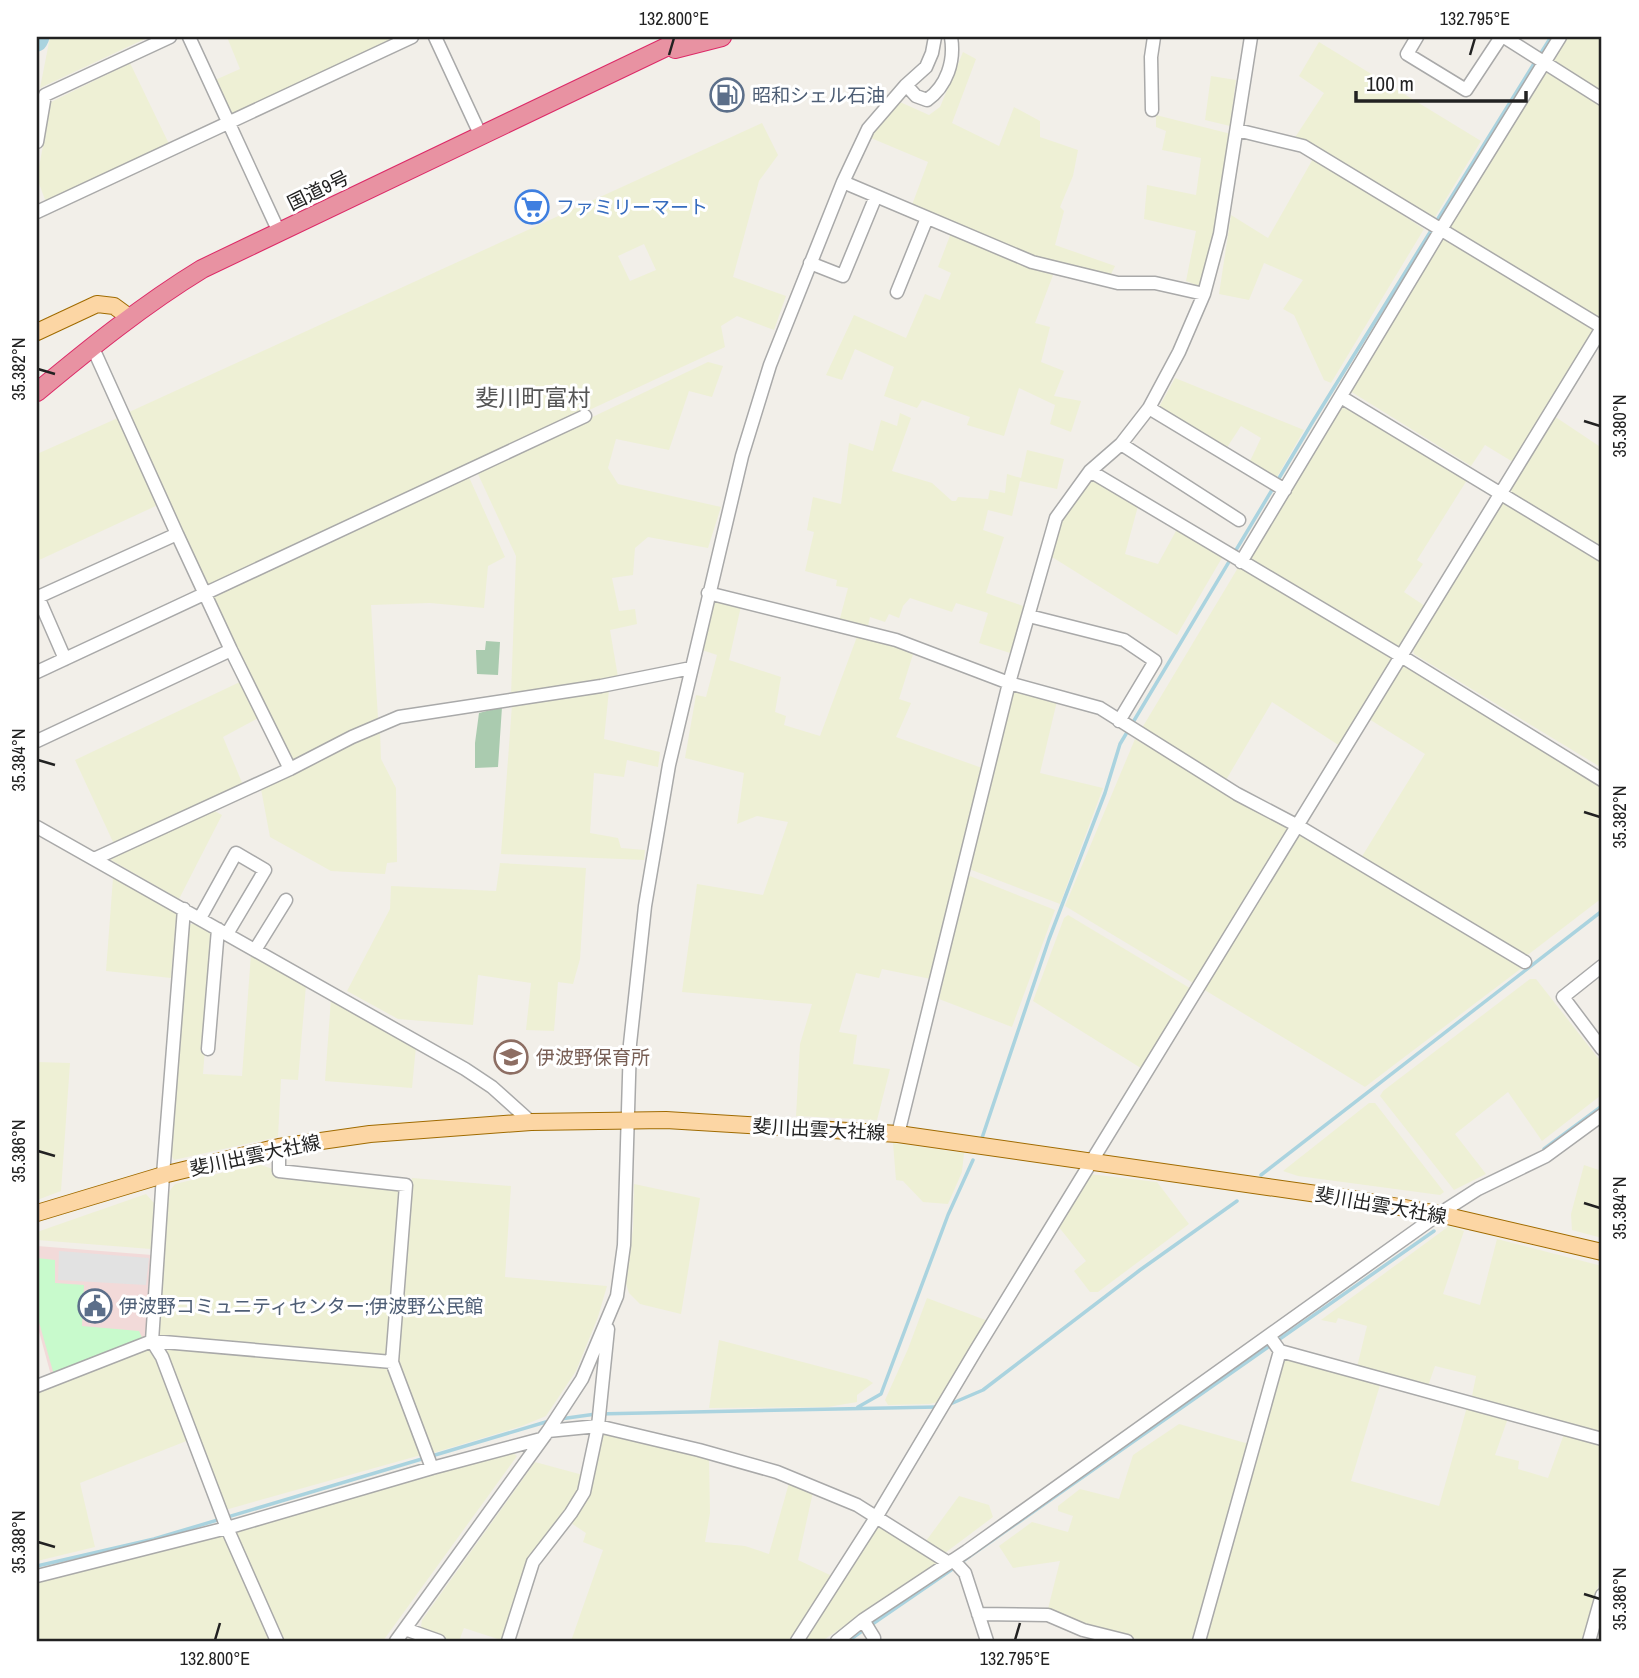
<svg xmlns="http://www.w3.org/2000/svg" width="1639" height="1678" font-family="'Archivo Narrow','Noto Sans JP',sans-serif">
<rect width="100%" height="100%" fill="#f2efe9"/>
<path fill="#f2dad9" d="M37 1246 152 1255 150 1342 52 1379 37 1324Z"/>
<path fill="#eef0d5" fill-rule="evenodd" d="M50 37H149L40 88Z
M227 37H404L232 115 215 80 240 69Z
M1566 37H1602V95L1551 62Z
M1319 42 1481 141 1432 222 1294 139 1324 93 1299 76Z
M963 52 976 59 952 123 999 146 1014 107 1040 121V137L1078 150 1073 176 1060 207 1064 211 1055 245 1115 266 1110 276 1035 256 912 205 928 162 871 138 874 127 900 102 929 115 940 107Z
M130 63 170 146 47 205 37 178 51 102Z
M1547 67 1602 104V321L1446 230Z
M1211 76 1236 80 1230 126 1205 120Z
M1156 115 1231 134 1216 233 1199 286 1186 281 1196 231 1144 219 1147 185 1196 195 1201 158 1162 150 1166 131 1156 127Z
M762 123 778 155 759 181 733 277 786 296 774 330 737 316 721 326 725 347 208 587 127 413ZM644 244 656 270 630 281 618 256Z
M1314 157 1424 229 1331 383 1324 380 1294 315 1283 309 1303 280 1264 263 1249 300 1219 294 1231 215 1268 238Z
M951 233 1026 266 1053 275 1035 323 1050 327 1041 362 1064 371 1054 396 1081 401 1071 432 1050 424 1055 405 1019 388 1004 436 967 425 970 417 922 400 917 408 884 396 894 367 855 349 842 380 826 375 854 315 906 338 925 294 940 300 951 273 938 267Z
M1442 236 1596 329 1513 462 1485 445 1471 466 1350 391Z
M708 362 723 366 712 397 689 391 669 450 616 439 608 468 618 484 721 507 708 548 648 537 635 548 633 575 612 578 619 611 635 609 637 624 610 630 618 677 511 695 516 556 477 472Z
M1175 378 1304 430 1277 477 1250 461 1261 438 1241 426 1226 449 1159 407Z
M1342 403 1467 480 1417 560 1423 564 1404 592 1425 606 1401 646H1398L1249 558Z
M900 413 911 418 892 471 932 483 952 501H956L958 497 988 499 990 490 1005 493 1007 474 1021 478 1027 450 1064 459 1057 489 1020 481 1012 516 988 510 983 530 1004 537 986 593 1026 607 1010 653 979 643 988 613 956 603 952 612 910 598 903 606 899 618 889 614 885 622 870 617 867 630 839 622 848 588 836 586 837 580 805 571 814 532 807 530 813 497 841 504 849 443 873 451 881 420 897 426Z
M1554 416 1602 448V549L1512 493 1510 486Z
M120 417 160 504 37 561V454Z
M468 475 505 557 488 566 484 608 430 603 371 605 378 718 292 761 212 597Z
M1090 478 1138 506 1125 554 1158 564 1177 529 1223 556 1177 635 1052 557 1063 519Z
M1501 501H1508L1602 560V768L1414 654 1413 648Z
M1239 566 1392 658 1340 746 1272 702 1226 780 1142 728Z
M713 598 741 606 729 660 781 677 775 712 786 716 784 725 820 736 858 634 914 651 899 699 911 703 896 737 982 768 931 979 882 969 879 978 856 973 839 1032 857 1035 853 1064 890 1069 877 1120 796 1116 800 1044 812 1004 682 992 697 884 763 895 788 822 757 816 737 824 744 773 685 758 696 695 706 697 717 655 702 650Z
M1401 666 1408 667 1602 787V898L1525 957 1361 858 1425 754 1369 719Z
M242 681 260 717 223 737 243 785 114 844 75 760Z
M609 690 604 739 660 752 658 767 627 760 624 777 594 773 590 833 618 838 621 848 645 850 644 860 501 854 512 705Z
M1016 690 1057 701 1040 773 1103 788 1060 904 969 869 1013 692Z
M380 730 381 759 396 788 397 862 387 863 385 874 331 871 270 837 261 789Z
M1135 739 1236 799 1292 828 1198 986 1065 906Z
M211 809 222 815 179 899 111 860V855Z
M1301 832 1523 967 1365 1087 1203 989Z
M500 863 586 868 580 959 573 984 558 982 554 1031 526 1030 531 983 478 975 473 1025 398 1019 347 991 390 909 391 886 496 891Z
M970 876 1055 910 1012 1027 939 999 967 878Z
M113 878 177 910 171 978 106 971Z
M1068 915 1193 990 1144 1070 1033 1001 1064 918Z
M195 923 214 933 203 1074 242 1076 251 954 306 985 298 1080 281 1079 278 1137 174 1160 169 1151 188 925Z
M1530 979H1536L1602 1063 1600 1096 1542 1141 1508 1092 1455 1134 1486 1174 1454 1190 1380 1096 1383 1091Z
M331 999 416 1046 412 1088 325 1081Z
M37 1062 70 1063 61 1191 37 1200Z
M1369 1103H1375L1444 1192 1440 1195 1298 1176 1283 1171Z
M893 1143 964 1153 962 1172 948 1204 923 1202 903 1181 896 1180Z
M258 1164 273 1169 279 1179 395 1187 402 1192 390 1353 385 1357 161 1340 157 1332 168 1193 175 1184Z
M1584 1165 1602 1171V1238L1572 1230 1571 1214Z
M1089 1174 1157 1182 1189 1224 1098 1292H1090L1074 1271 1086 1261 1058 1226Z
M412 1178 511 1186 505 1277 607 1286 598 1317 576 1371 546 1416 522 1426 433 1453 397 1362Z
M634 1184 700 1198 681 1314 640 1304 629 1293 626 1284 633 1228Z
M146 1194 154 1203 151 1249 37 1240V1232Z
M1449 1226 1464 1231 1443 1294 1480 1305 1497 1239 1602 1266V1434L1472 1396 1476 1376 1435 1366 1428 1386 1357 1367 1367 1326 1338 1318 1336 1323 1321 1320Z
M927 1298 988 1321 939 1402 929 1404 888 1405 885 1400 908 1349Z
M719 1340 867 1379 873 1383 857 1395V1402L828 1407 709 1408Z
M168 1349 384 1365 390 1370 421 1455 225 1510 166 1354Z
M147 1350 155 1353 189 1440 80 1483 95 1547 37 1561V1392Z
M1284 1358 1380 1385 1351 1481 1439 1506 1467 1407 1508 1418 1495 1455 1519 1461 1518 1469 1548 1478 1564 1434 1602 1444V1572L1583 1641H1204Z
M1179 1424 1249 1444 1195 1641H1144L1086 1625 1048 1609 1060 1561 1013 1568 999 1546 1032 1522 1068 1532 1073 1516 1058 1511V1506L1080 1489 1119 1499 1133 1455Z
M604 1432 709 1457 710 1513 705 1542 745 1546 769 1554 789 1483 813 1492 798 1560 832 1576 792 1641H571L603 1550 583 1542 586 1533 571 1523 600 1434Z
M510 1451 517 1456 383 1641H282L234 1532Z
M535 1462 583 1475 580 1488 571 1505 527 1561 504 1641 464 1628 459 1641H452L426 1632 421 1626 422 1620Z
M959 1496 989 1505 993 1517 945 1553 926 1541Z
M877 1522 939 1562 822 1641H803Z
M218 1534 226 1536 273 1641H37V1583Z"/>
<path fill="#aacbaf" d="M486 641 500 642 498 675 477 674 476 650H485Z
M502 707 498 767 475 768V743L479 713Z"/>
<path fill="#c8facc" d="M37 1258 55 1260V1283L84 1285 82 1326 139 1331 144 1342 54 1375 37 1315Z"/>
<path fill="#e2e2e2" d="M59 1251 149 1258 146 1285 58 1280Z"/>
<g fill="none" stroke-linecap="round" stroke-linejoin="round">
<path stroke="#aad3df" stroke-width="3.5" d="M1539 56 1551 37
M1436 222 1535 62
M982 1138 1049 939 1105 793 1120 744 1312 423 1432 229
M1544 1149 1602 1106
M1261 1175 1602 911
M948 1405 983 1390 1140 1270 1237 1201
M858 1407 881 1394 948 1215 973 1160
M560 1419 596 1414 937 1407
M960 1563 1434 1231
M37 1566 154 1539 549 1421
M871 1625 954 1568
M848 1641 865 1629"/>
<path stroke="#aad3df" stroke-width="21" d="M37 41 39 37"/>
<defs>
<path id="minor" d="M189 37 279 232
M435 37 480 134
M1417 37 1407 54 1466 90 1501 37
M1504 37 1602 99
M906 85 916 96 927 100C947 86 955 61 951 37
M1152 110 1151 57 1154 37
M1237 130 1303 146 1602 327
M37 142 45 95 170 37
M843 182 1032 262 1118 283H1155L1204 294
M37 212 412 37
M810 263 843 276 876 196
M897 292 927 218
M92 346 177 534
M1341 397 1602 555
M1149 408 1285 490
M1121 444 1239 520
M1090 471 1401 656 1602 780
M1241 562 1440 231 1560 37
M708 593 896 640 1009 683 1100 708 1237 794 1298 826 1525 962
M1029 616 1124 640 1155 661 1119 721
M65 659 38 597 177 534 231 650 290 769
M37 672 585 416
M37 741 231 650
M37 827 465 1069 492 1087 531 1122
M94 859 290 769 352 737 399 717 601 686 691 668
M184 909 163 1175 152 1341 162 1357 227 1528 277 1641
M200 918 236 853 265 870 227 934
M255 950 286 900
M1602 966 1563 997 1602 1049
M208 1049 218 929
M898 1134 1009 683 1056 518 1090 471 1121 444 1149 408 1179 352 1204 294 1220 234 1251 37
M279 1147V1171L406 1185 392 1362 432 1468
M1270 1337 1280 1351 1602 1439
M37 1386 152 1341 392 1362
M548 1431 598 1426 699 1450 777 1472 857 1505 949 1563
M953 1560 965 1573 987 1641
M37 1576 227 1528 432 1468 541 1439
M978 1614 1048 1615 1083 1630 1127 1641
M863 1620 874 1638 873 1641
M405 1629 439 1641
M396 1641 548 1431 582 1379 617 1296 624 1245 630 1044 645 906 669 765 742 456 770 365 843 182 868 129 906 85 926 67 932 53 935 37
M508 1641 533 1562 571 1513 584 1492 598 1426 608 1329
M797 1641 877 1516 976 1350 1602 328
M837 1641 863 1620 967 1551 1439 1214 1478 1189 1546 1156 1602 1115
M1199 1641 1280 1351
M1589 1641 1602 1595"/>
<path id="major" d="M37 332 97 304 114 306 129 317
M37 1213 163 1175 279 1147 370 1134 531 1122 666 1120 898 1134 1359 1200 1439 1214 1602 1252"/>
<path id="highway" d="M675 49 722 37
M37 392C90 348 143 305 202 269L687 37"/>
</defs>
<use href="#minor" stroke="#a9a9a9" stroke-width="15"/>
<use href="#major" stroke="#a06b00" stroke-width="18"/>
<use href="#highway" stroke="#dc2a67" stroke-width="20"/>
<use href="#minor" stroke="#fff" stroke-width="12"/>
<use href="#major" stroke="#fcd6a4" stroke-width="16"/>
<use href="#highway" stroke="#e892a2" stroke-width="18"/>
</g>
<path fill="none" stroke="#222" stroke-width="2.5" d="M669 55 674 38M1470 55 1475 38M38 369 55 374M1584 421 1600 426M38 760 55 765M1584 812 1600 817M38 1151 55 1156M1584 1203 1600 1208M38 1542 55 1547M1584 1594 1600 1599M215 1640 220 1623M1015 1640 1020 1623"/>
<defs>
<symbol id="fuel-ring" viewBox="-11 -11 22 22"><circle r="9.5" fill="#fff" stroke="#5c6f8a" stroke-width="1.5"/><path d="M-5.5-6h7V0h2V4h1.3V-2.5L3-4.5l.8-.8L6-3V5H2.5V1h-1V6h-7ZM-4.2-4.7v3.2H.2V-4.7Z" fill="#5c6f8a"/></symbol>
<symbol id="supermarket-ring" viewBox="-11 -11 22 22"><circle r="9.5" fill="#fff" stroke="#3f7fe0" stroke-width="1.5"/><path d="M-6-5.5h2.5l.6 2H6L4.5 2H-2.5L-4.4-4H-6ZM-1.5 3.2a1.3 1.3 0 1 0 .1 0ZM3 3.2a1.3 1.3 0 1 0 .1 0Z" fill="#3f7fe0"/></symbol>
<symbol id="school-ring" viewBox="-11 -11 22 22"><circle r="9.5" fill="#fff" stroke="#8d6e63" stroke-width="1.5"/><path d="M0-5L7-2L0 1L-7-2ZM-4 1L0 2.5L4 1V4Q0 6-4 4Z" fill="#8d6e63"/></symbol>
<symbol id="civic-ring" viewBox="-11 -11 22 22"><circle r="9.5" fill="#fff" stroke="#5c6f8a" stroke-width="1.5"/><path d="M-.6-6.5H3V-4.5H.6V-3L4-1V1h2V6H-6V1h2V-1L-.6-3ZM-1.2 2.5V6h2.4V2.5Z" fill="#5c6f8a"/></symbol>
</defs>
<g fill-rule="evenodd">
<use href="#fuel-ring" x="708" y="76" width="38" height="38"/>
<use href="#supermarket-ring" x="513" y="188" width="38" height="38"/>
<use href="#school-ring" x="492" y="1038" width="38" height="38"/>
<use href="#civic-ring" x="76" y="1287" width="38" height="38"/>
</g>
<g text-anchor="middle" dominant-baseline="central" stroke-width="6" stroke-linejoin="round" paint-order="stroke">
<g font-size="19" fill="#4e5e75" stroke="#fff" text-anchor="start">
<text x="752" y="95">昭和シェル石油</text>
<text x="119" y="1306">伊波野コミュニティセンター;伊波野公民館</text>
</g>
<g font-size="19" fill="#222" stroke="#fff">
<text transform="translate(318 190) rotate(-26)">国道9号</text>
<text transform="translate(819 1129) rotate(3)">斐川出雲大社線</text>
<text transform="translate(255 1155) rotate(-12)">斐川出雲大社線</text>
<text transform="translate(1381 1205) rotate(10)">斐川出雲大社線</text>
</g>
<g font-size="19" fill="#366cbe" stroke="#fff" text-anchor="start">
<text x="556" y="207">ファミリーマート</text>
</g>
<g font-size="19" fill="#785e54" stroke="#fff" text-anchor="start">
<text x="536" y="1057">伊波野保育所</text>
</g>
<g font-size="23" fill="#555" stroke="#fff">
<text x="533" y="397">斐川町富村</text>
</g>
</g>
<rect width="1639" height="1678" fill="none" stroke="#ffffff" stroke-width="77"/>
<path d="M1356 91v10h170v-10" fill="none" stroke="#222222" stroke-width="3.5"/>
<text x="1366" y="91" font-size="21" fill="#222222" stroke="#ffffff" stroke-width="5" paint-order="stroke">100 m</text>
<rect x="38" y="38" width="1562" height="1602" fill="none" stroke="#222" stroke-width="2.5"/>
<g font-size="18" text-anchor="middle" fill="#222">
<text x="674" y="25">132.800°E</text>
<text x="1475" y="25">132.795°E</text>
<text transform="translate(19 369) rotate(-90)" y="6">35.382°N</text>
<text transform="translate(1620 426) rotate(-90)" y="6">35.380°N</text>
<text transform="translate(19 760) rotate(-90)" y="6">35.384°N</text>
<text transform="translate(1620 817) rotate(-90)" y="6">35.382°N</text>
<text transform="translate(19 1151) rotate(-90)" y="6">35.386°N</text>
<text transform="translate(1620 1208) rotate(-90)" y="6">35.384°N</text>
<text transform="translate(19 1542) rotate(-90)" y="6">35.388°N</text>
<text transform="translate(1620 1599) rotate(-90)" y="6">35.386°N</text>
<text x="215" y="1665">132.800°E</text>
<text x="1015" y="1665">132.795°E</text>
</g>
</svg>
